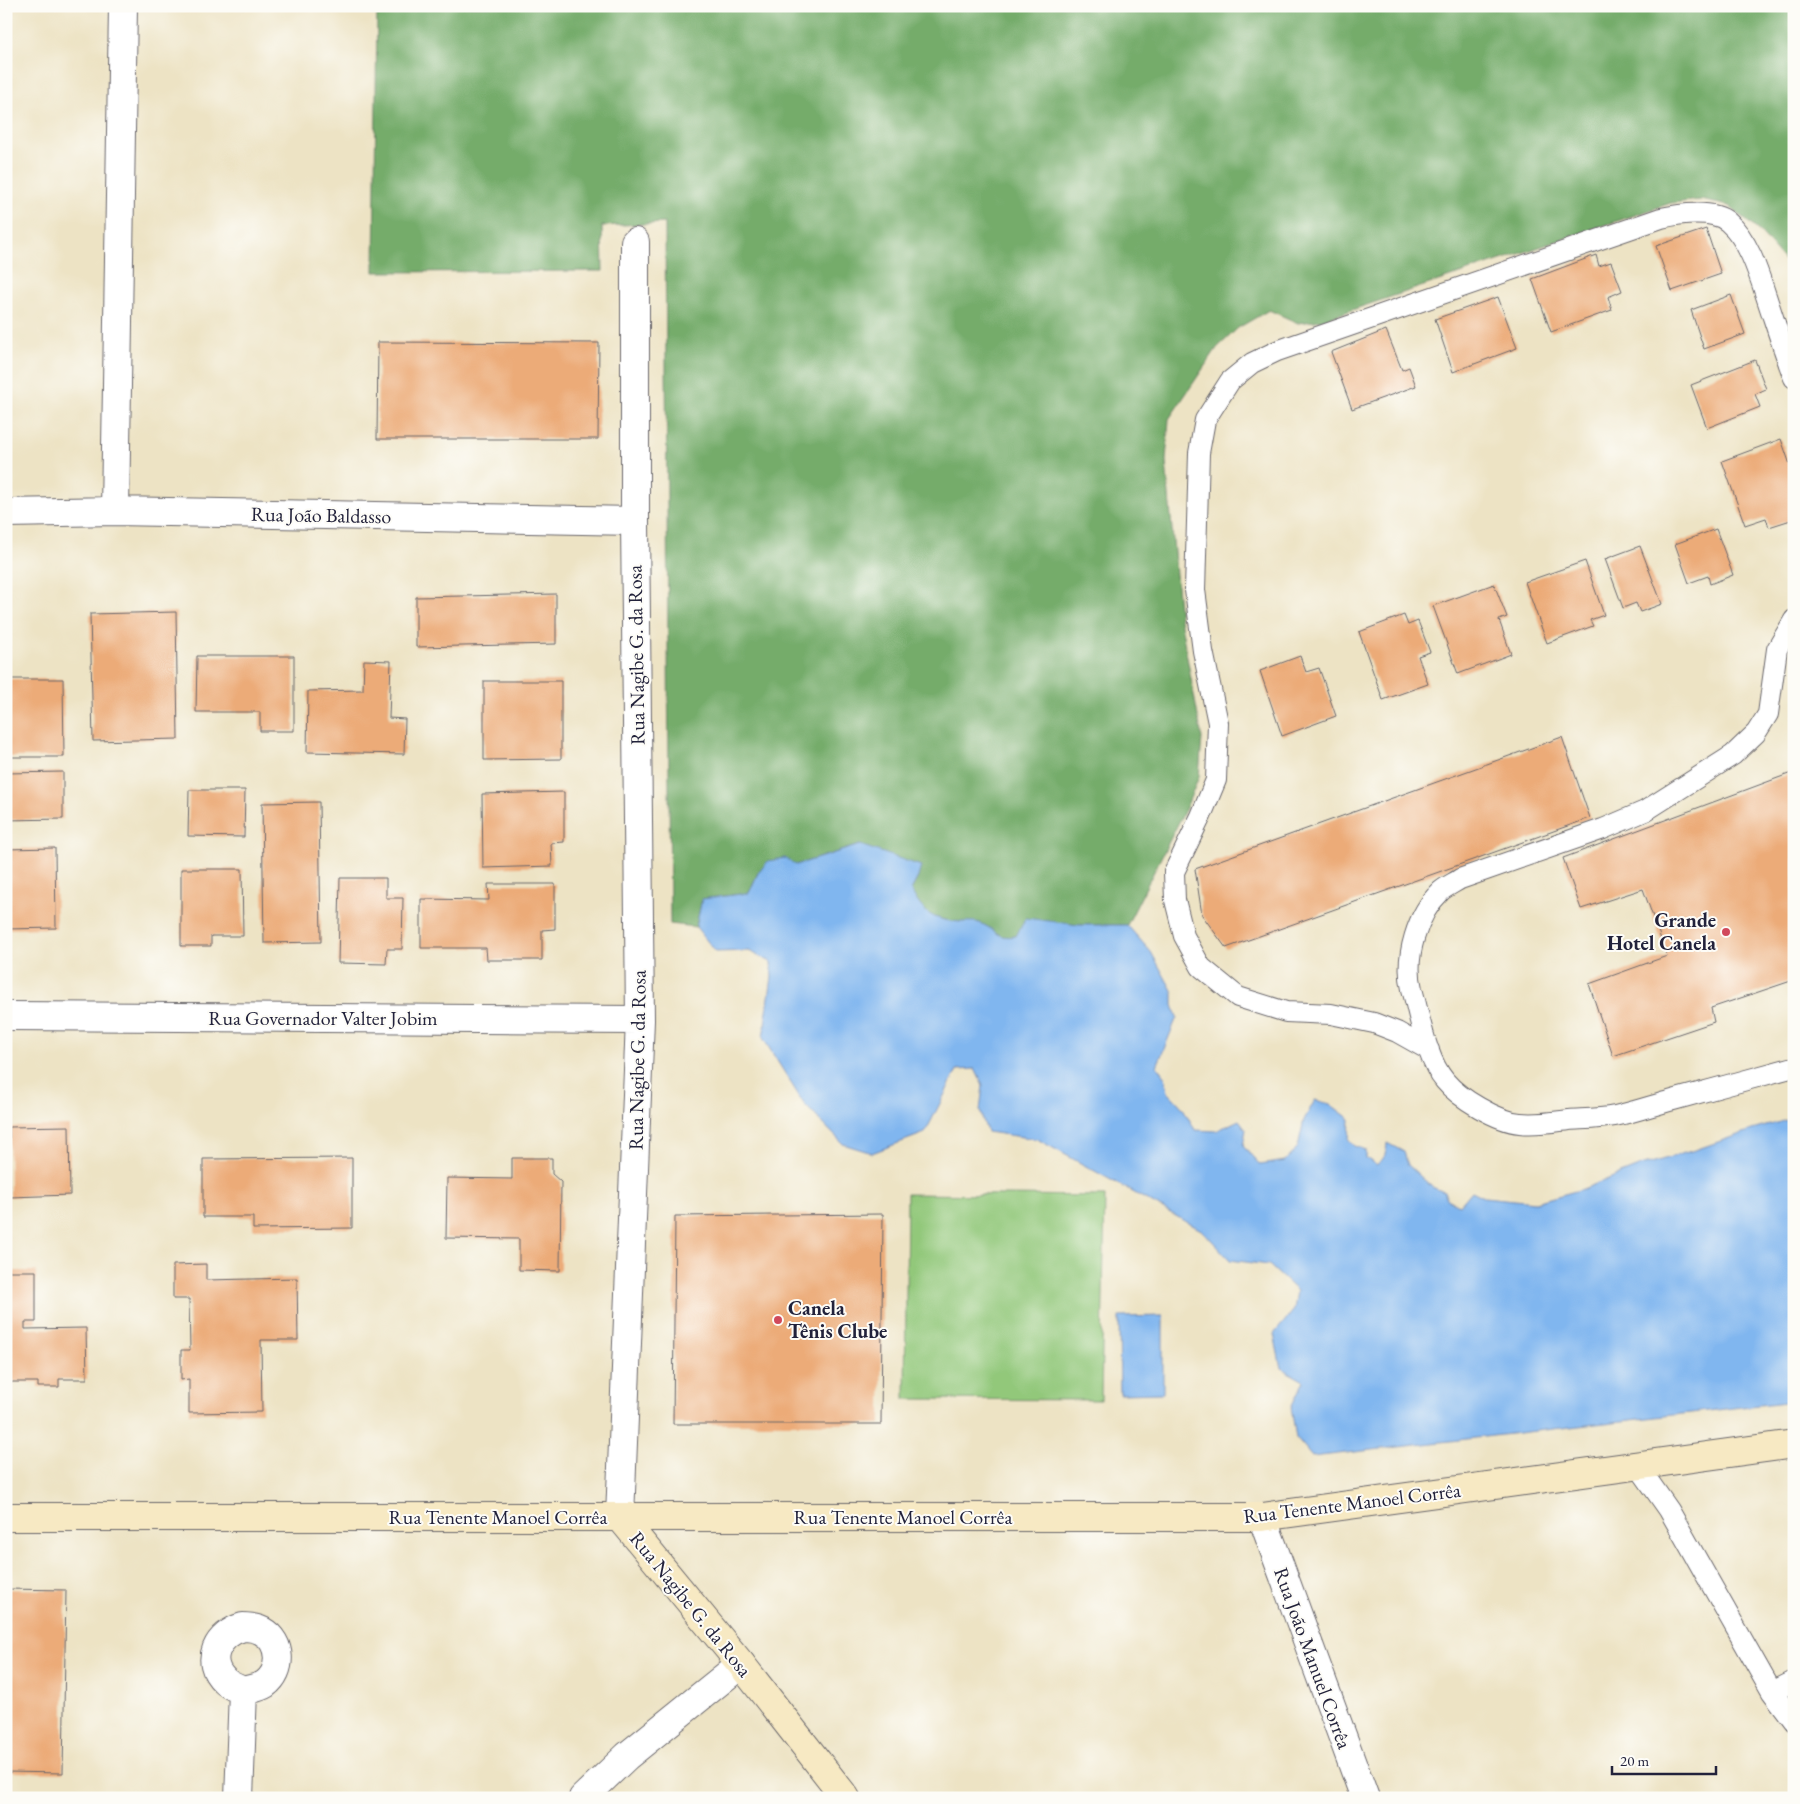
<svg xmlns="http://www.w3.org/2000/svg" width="1800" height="1804" font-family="'EB Garamond',serif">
<rect width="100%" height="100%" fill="#fdfcf7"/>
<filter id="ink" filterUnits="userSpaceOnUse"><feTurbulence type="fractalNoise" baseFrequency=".02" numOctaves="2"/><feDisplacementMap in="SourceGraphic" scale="10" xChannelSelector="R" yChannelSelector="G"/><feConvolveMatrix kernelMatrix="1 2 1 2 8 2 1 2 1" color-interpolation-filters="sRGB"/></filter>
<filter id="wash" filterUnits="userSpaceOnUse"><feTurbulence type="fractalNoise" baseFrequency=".0096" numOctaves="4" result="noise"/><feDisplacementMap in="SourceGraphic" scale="20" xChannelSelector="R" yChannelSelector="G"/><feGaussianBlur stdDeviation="1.12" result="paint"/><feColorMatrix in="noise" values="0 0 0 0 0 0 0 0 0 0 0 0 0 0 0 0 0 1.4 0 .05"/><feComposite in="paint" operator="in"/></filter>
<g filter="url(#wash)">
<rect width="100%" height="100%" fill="#ede3c4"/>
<path fill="#92c87a" stroke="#5a755a" d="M907 1194 1105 1196 1101 1400 905 1399Z"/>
<path fill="#75ac6a" stroke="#4c6752" d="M377 6H1794V272L1760 232 1729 206 1701 200 1671 203 1322 320 1298 323 1269 310 1238 328 1217 348 1169 419 1166 461 1180 619 1202 738 1199 777 1186 808 1127 925H1079L1004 938 980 923 954 922 929 916 916 901 911 890 918 877 881 854 860 845 796 865 758 873 749 893 702 899 696 927 670 924 665 223 602 226 603 271 374 272Z"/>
<path fill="#80b6ef" stroke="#516c95" d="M860 845 921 866 918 877 911 890C923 915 935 921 963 922 969 922 976 921 982 924 998 931 997 939 1016 936L1026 918 1079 925H1127L1151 952 1173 992V1005L1177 1017 1157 1066 1165 1077 1168 1092 1183 1108 1195 1130 1216 1131 1239 1120 1246 1129 1243 1146 1260 1165 1285 1161 1298 1147 1304 1120 1315 1100 1330 1104 1350 1119 1349 1140 1355 1146 1366 1150V1158L1376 1165C1385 1159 1386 1154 1387 1143L1404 1152 1408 1165 1432 1187 1444 1192 1448 1200 1460 1205 1472 1191 1484 1197 1535 1202 1583 1189 1641 1166 1698 1149 1752 1130 1794 1118V1401L1312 1457 1296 1438 1291 1407 1304 1381 1281 1368 1274 1334 1294 1310 1297 1291 1269 1265 1230 1260 1203 1231 1037 1139 987 1132 980 1111 983 1085 975 1069 957 1070 925 1133 872 1153 843 1144 804 1104 763 1038 772 977 771 962 749 951 716 952 696 927 702 899 749 893 758 873 768 861 785 858 796 865Z
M1163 1316V1393L1120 1394 1119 1317Z"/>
<g id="blocks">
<path fill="#ecab78" d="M1706 229 1721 274 1672 291 1656 246Z
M1596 255 1599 266 1611 262 1622 291 1608 297 1612 310 1551 332 1532 279Z
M1731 295 1745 334 1704 349 1691 310Z
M1498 297 1517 348 1453 372 1435 319Z
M1386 330 1402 370 1409 367 1416 386 1352 409 1331 352Z
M378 342 599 343 598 439H377Z
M1755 360 1766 389 1755 394 1760 407 1707 428 1691 385Z
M1781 439 1794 476V519L1769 527 1766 518 1745 525 1722 461Z
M1716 529 1733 575 1710 584 1708 576 1689 583 1675 544Z
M1640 546 1662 604 1640 612 1636 603 1623 608 1605 559Z
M1585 561 1604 615 1590 620 1593 626 1547 643 1525 582Z
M1494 584 1507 617 1499 620 1511 654 1458 674 1433 606Z
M556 594V644L416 647V597Z
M176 612 178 739 93 741 90 614Z
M1404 615 1408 625 1418 621 1430 652 1418 656 1428 684 1383 700 1359 632Z
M197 656H294V731H260V712H196Z
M1300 656 1306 672 1319 668 1336 716 1282 736 1260 671Z
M364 660 391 661 389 718 405 719 404 754 307 752 308 691 363 690Z
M6 679H63L64 757H6Z
M484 681H561V759L484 760Z
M1562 737 1590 818 1226 948 1202 915 1195 869Z
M63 772V819L6 820V773Z
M1794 772V980L1711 1008 1714 1022 1613 1056 1589 984 1667 956 1643 889 1581 909 1563 858Z
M189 790H245L244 837 188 836Z
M564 792V842L551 843 552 866 483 868 482 794Z
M319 802 321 942 264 943 262 803Z
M55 848 56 928 6 929V849Z
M181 869H242L243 936H211V946H181Z
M340 878H386V898H403L402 949H387L386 964 338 963Z
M488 884H555V929L542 930V960H487L486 948H421V899L489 900Z
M69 1126 70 1195 10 1197 9 1127Z
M352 1158V1228L253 1229V1217H203V1159Z
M512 1158H552V1174L561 1182 560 1271 519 1270V1239L446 1238 447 1178 512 1179Z
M883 1214 881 1424H673L675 1216Z
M206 1264V1280L297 1278 298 1340H261L262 1412 189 1413V1379L181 1380V1350H190L189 1299H173V1265Z
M6 1271H36V1322H25V1329L86 1328 87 1379H59V1387H38V1382H12L6 1389Z
M6 1589 66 1590 63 1773 6 1772Z"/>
</g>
</g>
<g filter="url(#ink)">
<use href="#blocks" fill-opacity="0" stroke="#69666b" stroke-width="1"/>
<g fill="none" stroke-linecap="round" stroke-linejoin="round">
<defs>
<path id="lane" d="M1794 620 1777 649 1768 714 1756 733 1733 755 1645 811 1603 829 1460 879C1454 883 1447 886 1441 891 1417 914 1404 957 1412 989 1420 1017 1426 1059 1445 1081 1459 1098 1497 1121 1520 1123 1536 1125 1553 1122 1569 1120 1584 1119 1600 1119 1615 1116 1634 1112 1654 1105 1673 1100 1713 1089 1754 1078 1794 1067
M1429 1050 1397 1032 1374 1023 1331 1014 1286 1012 1238 997 1201 967 1184 936 1175 900 1174 872 1201 816 1216 780 1218 723 1203 651 1195 590 1199 453 1205 420 1230 381 1252 363 1277 351 1661 218C1679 214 1713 209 1728 222 1750 241 1760 278 1769 305 1777 329 1785 354 1794 378
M1638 1466 1669 1510 1772 1692 1794 1721
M1772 1692 1794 1681"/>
<path id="street" d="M115 511 123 6
M6 513 115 511 635 521
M6 1016 640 1020
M620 1517 640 1020 635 521V242
M1262 1517 1365 1798
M243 1627C250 1627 256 1628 262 1631 282 1642 283 1671 265 1684 259 1688 250 1689 243 1691 237 1688 230 1686 225 1681 203 1661 218 1634 243 1627Z
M239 1798 243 1691
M583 1798 627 1756 741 1664"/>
<path id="secondary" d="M6 1517H1262L1794 1444
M620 1517 741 1664 846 1798"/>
</defs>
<use href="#lane" stroke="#69666b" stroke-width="22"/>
<use href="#street" stroke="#69666b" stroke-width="30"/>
<use href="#secondary" stroke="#69666b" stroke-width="30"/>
<use href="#lane" stroke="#fff" stroke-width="20"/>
<use href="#street" stroke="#fff" stroke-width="28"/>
<use href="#secondary" stroke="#f7e9c3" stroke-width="28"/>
</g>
</g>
<g fill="#d1495b" stroke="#fdfcf7" stroke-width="2">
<circle cx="1726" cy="932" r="5"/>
<circle cx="778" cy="1320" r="5"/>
</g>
<g text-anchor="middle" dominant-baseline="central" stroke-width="4" stroke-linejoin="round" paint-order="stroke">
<g font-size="20" fill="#22223b" stroke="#fdfcf7">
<text transform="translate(321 515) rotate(1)">Rua João Baldasso</text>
<text transform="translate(636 655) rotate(-91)">Rua Nagibe G. da Rosa</text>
<text x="323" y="1018">Rua Governador Valter Jobim</text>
<text transform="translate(637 1060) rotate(-89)">Rua Nagibe G. da Rosa</text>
<text transform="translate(1352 1503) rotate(-7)">Rua Tenente Manoel Corrêa</text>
<text x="498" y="1517">Rua Tenente Manoel Corrêa</text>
<text x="903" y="1517">Rua Tenente Manoel Corrêa</text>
<text transform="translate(691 1604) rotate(51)">Rua Nagibe G. da Rosa</text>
<text transform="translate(1313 1658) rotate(70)">Rua João Manuel Corrêa</text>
</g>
<g font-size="20" font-weight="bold" fill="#22223b" stroke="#fdfcf7" text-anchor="end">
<text x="1716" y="920">Grande<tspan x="1716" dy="23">Hotel Canela</tspan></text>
<text x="788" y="1308" text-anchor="start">Canela<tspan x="788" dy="23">Tênis Clube</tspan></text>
</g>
</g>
<rect width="1800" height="1804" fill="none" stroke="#fdfcf7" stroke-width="25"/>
<path d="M1612 1766v8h104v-8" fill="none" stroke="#22223b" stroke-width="2.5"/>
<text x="1620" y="1766" font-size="15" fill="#22223b" stroke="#fdfcf7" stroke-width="4" paint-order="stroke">20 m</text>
</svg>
